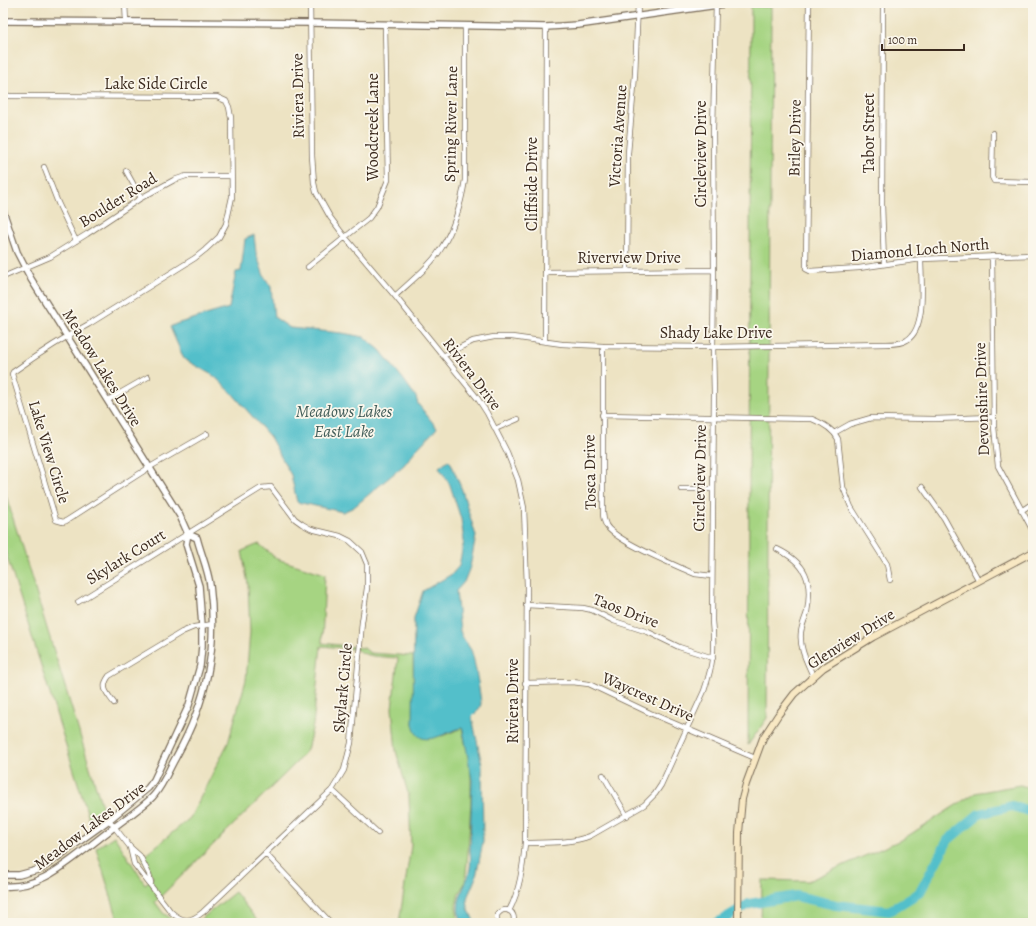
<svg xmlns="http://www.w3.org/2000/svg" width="1036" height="926" font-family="Alegreya,serif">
<rect width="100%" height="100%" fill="#fbf7ec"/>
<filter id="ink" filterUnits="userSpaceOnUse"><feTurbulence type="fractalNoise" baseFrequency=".025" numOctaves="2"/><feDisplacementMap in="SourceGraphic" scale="8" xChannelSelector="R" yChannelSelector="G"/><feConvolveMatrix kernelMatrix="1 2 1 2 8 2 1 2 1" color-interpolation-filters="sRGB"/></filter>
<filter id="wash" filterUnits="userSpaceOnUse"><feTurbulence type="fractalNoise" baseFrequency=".012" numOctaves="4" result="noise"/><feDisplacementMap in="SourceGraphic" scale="16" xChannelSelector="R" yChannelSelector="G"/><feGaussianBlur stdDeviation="0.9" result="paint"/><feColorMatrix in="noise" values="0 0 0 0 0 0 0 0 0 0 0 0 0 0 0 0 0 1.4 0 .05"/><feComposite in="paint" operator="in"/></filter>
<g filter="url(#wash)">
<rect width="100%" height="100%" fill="#ede3c3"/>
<path fill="#a6d482" stroke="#707f50" d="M751 6 771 7 767 718 748 745Z
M3 486 105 816 91 825 3 544Z
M259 544 277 559 325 574 322 643 364 648 370 653 413 656 414 712 413 724 442 736 462 728 471 769V800L468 852 465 883 459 893 456 906 458 919 461 923H399L411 846 409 797 396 751 392 708 398 658 373 656 365 654 355 649 321 646 313 725 307 750 295 764 155 902 163 913 178 923H119L96 848 114 836 145 884 153 878 143 857 190 818 228 743 246 680 250 632 248 584 242 551Z
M1020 785 1033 789V923H761L762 880 808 881 903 839 975 793Z
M235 892 259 923H196Z"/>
<path fill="#52bfca" stroke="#467474" d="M254 235 256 253 264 276 271 287 274 317 290 328 342 333 364 337 380 350 404 380 416 397 418 404 437 428 414 452 404 465 354 507 343 512 297 502 291 475 270 437 232 393 214 376 184 359 170 327 176 324 229 308 236 272 241 271 245 239Z
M448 460 451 463 462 490 476 536 470 567 464 582 456 591 460 631C462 638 467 643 471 650 474 656 481 698 481 704 480 709 475 714 472 717L482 765 483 842 476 877 467 898 468 908 473 919 477 923H464C450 907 465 889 469 873 471 865 471 858 470 851L472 780 463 730 462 728C446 731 418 753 413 724L414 618 423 591 452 574 459 566 464 541 461 519 450 485 439 467Z"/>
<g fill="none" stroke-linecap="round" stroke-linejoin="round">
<path stroke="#52bfca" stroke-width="10" d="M717 923 749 904 796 896 836 905 889 911 920 892 948 840 979 814 1012 806 1033 812"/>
</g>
</g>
<g filter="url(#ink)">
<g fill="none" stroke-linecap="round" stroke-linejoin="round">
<defs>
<path id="minor" d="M125 3 126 22
M310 3 312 156 314 183 316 192 330 217 345 237 395 296 478 399 487 413 507 452 518 480 524 508 527 586 525 843C523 866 520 890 509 911
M809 3 806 269 810 271 859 268 921 259 1033 255
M883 3 882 204 884 264
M3 96 217 97 226 101 229 107 231 118 232 197 226 224 219 237 205 250 195 258 89 324C63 338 37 355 13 372L12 374 56 520 63 522 66 521 150 467 207 434
M993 133 992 177 994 181 1033 182
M44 167 58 203 76 241
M126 171 141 198
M992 256 994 427 998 466 1033 531
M308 267 369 218 377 207 388 180 385 25
M627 271 628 153 635 75 638 3
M545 272 714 270
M3 277 50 257 87 234 141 198 174 180 186 176H231
M395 296C411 281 431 266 442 247 455 227 461 204 465 180V26
M545 342 546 27
M603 346V512C603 516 604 521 606 525 614 540 670 563 688 571L695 574 712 576
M443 356 473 341 494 337H512L562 344 603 346 713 347 886 344C892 344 901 344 907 340 927 328 921 280 921 259
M108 400 148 377
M602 415 812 419C822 423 833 429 838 439L843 487 851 507 887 564 890 580
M495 429 518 419
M834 433 850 424 871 418 934 419 994 417
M922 487 944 518 979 581
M681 489H713
M1021 511 1033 503
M777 549C806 563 813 580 807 612 805 619 802 625 801 632 799 648 807 662 813 676
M78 602 261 488 271 487 295 519 302 524 311 529 340 536 350 541 362 552 367 564V588L362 622 351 743 344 770 332 790 203 912C191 922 183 923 171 912L134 864 130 847
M526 605 583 608 592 610 614 621 648 632 679 647 713 658
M525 683 572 682 589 684 650 713 755 758
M114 703C107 693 100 688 109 676L182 632 194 627 213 624
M603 775 627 816
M332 790 378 833
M109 820 130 847 140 856 149 874 151 883
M525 843C547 842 570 844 590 836L644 805 655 794 661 785 704 691C713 665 715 649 712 621L714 393 713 347 714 270 713 130 716 3
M265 853 331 923
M497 923V915C504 905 517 911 513 923"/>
<path id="tertiary" d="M3 21 310 23 546 27 578 25 731 3
M3 211 17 252 31 279 180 516 188 534 186 544 199 586 202 626V646L200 666 189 705 154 780 148 788 109 820 41 869 19 875H3
M3 886C39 889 64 865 91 845 105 834 118 824 132 814 139 808 149 802 155 794 164 783 169 769 176 757 207 701 218 649 210 585 208 569 201 554 197 538L188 534"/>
<path id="secondary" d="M738 923 739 833 742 799 746 784 763 738 778 715 794 694 823 668 873 637 1033 552"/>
</defs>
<use href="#minor" stroke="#796b58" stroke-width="6"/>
<use href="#tertiary" stroke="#796b58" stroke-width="8"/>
<use href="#secondary" stroke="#796b58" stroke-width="8"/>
<use href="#minor" stroke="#fff" stroke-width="4.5"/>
<use href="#tertiary" stroke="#fff" stroke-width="5.5"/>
<use href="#secondary" stroke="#f8e8c3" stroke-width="6"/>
</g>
</g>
<g text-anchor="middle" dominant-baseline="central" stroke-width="3.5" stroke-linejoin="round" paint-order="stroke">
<g font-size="16" fill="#3b2a1e" stroke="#fbf7ec">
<text x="156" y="84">Lake Side Circle</text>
<text transform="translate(298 96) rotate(-91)">Riviera Drive</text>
<text transform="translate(451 124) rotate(-89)">Spring River Lane</text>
<text transform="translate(373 127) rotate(-90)">Woodcreek Lane</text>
<text transform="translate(869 133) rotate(-90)">Tabor Street</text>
<text transform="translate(618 136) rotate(-86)">Victoria Avenue</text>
<text transform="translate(795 138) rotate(-89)">Briley Drive</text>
<text transform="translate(701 154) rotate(-90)">Circleview Drive</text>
<text transform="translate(532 184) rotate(-90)">Cliffside Drive</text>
<text transform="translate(118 200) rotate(-32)">Boulder Road</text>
<text transform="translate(920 250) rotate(-5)">Diamond Loch North</text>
<text x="629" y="258">Riverview Drive</text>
<text x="716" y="333">Shady Lake Drive</text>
<text transform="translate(102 368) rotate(58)">Meadow Lakes Drive</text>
<text transform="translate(472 374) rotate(53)">Riviera Drive</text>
<text transform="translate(982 399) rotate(-92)">Devonshire Drive</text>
<text transform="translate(49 452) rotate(73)">Lake View Circle</text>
<text transform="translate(590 472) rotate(-91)">Tosca Drive</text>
<text transform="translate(700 478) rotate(-89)">Circleview Drive</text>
<text transform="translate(126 557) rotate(-32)">Skylark Court</text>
<text transform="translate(626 611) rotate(21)">Taos Drive</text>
<text transform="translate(851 639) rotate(-32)">Glenview Drive</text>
<text transform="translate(343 688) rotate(-85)">Skylark Circle</text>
<text transform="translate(648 697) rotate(24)">Waycrest Drive</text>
<text transform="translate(513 701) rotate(-90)">Riviera Drive</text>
<text transform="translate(90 826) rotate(-37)">Meadow Lakes Drive</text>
</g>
<g font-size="17" font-style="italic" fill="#435e5a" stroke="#fbf7ec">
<text x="344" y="411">Meadows Lakes<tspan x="344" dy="20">East Lake</tspan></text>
</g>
</g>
<rect width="1036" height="926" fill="none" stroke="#fbf7ec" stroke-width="16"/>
<path d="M882 44v6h82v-6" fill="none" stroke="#3b2a1e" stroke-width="2"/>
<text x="888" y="44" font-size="12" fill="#3b2a1e" stroke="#fbf7ec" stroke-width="3" paint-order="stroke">100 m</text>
</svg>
